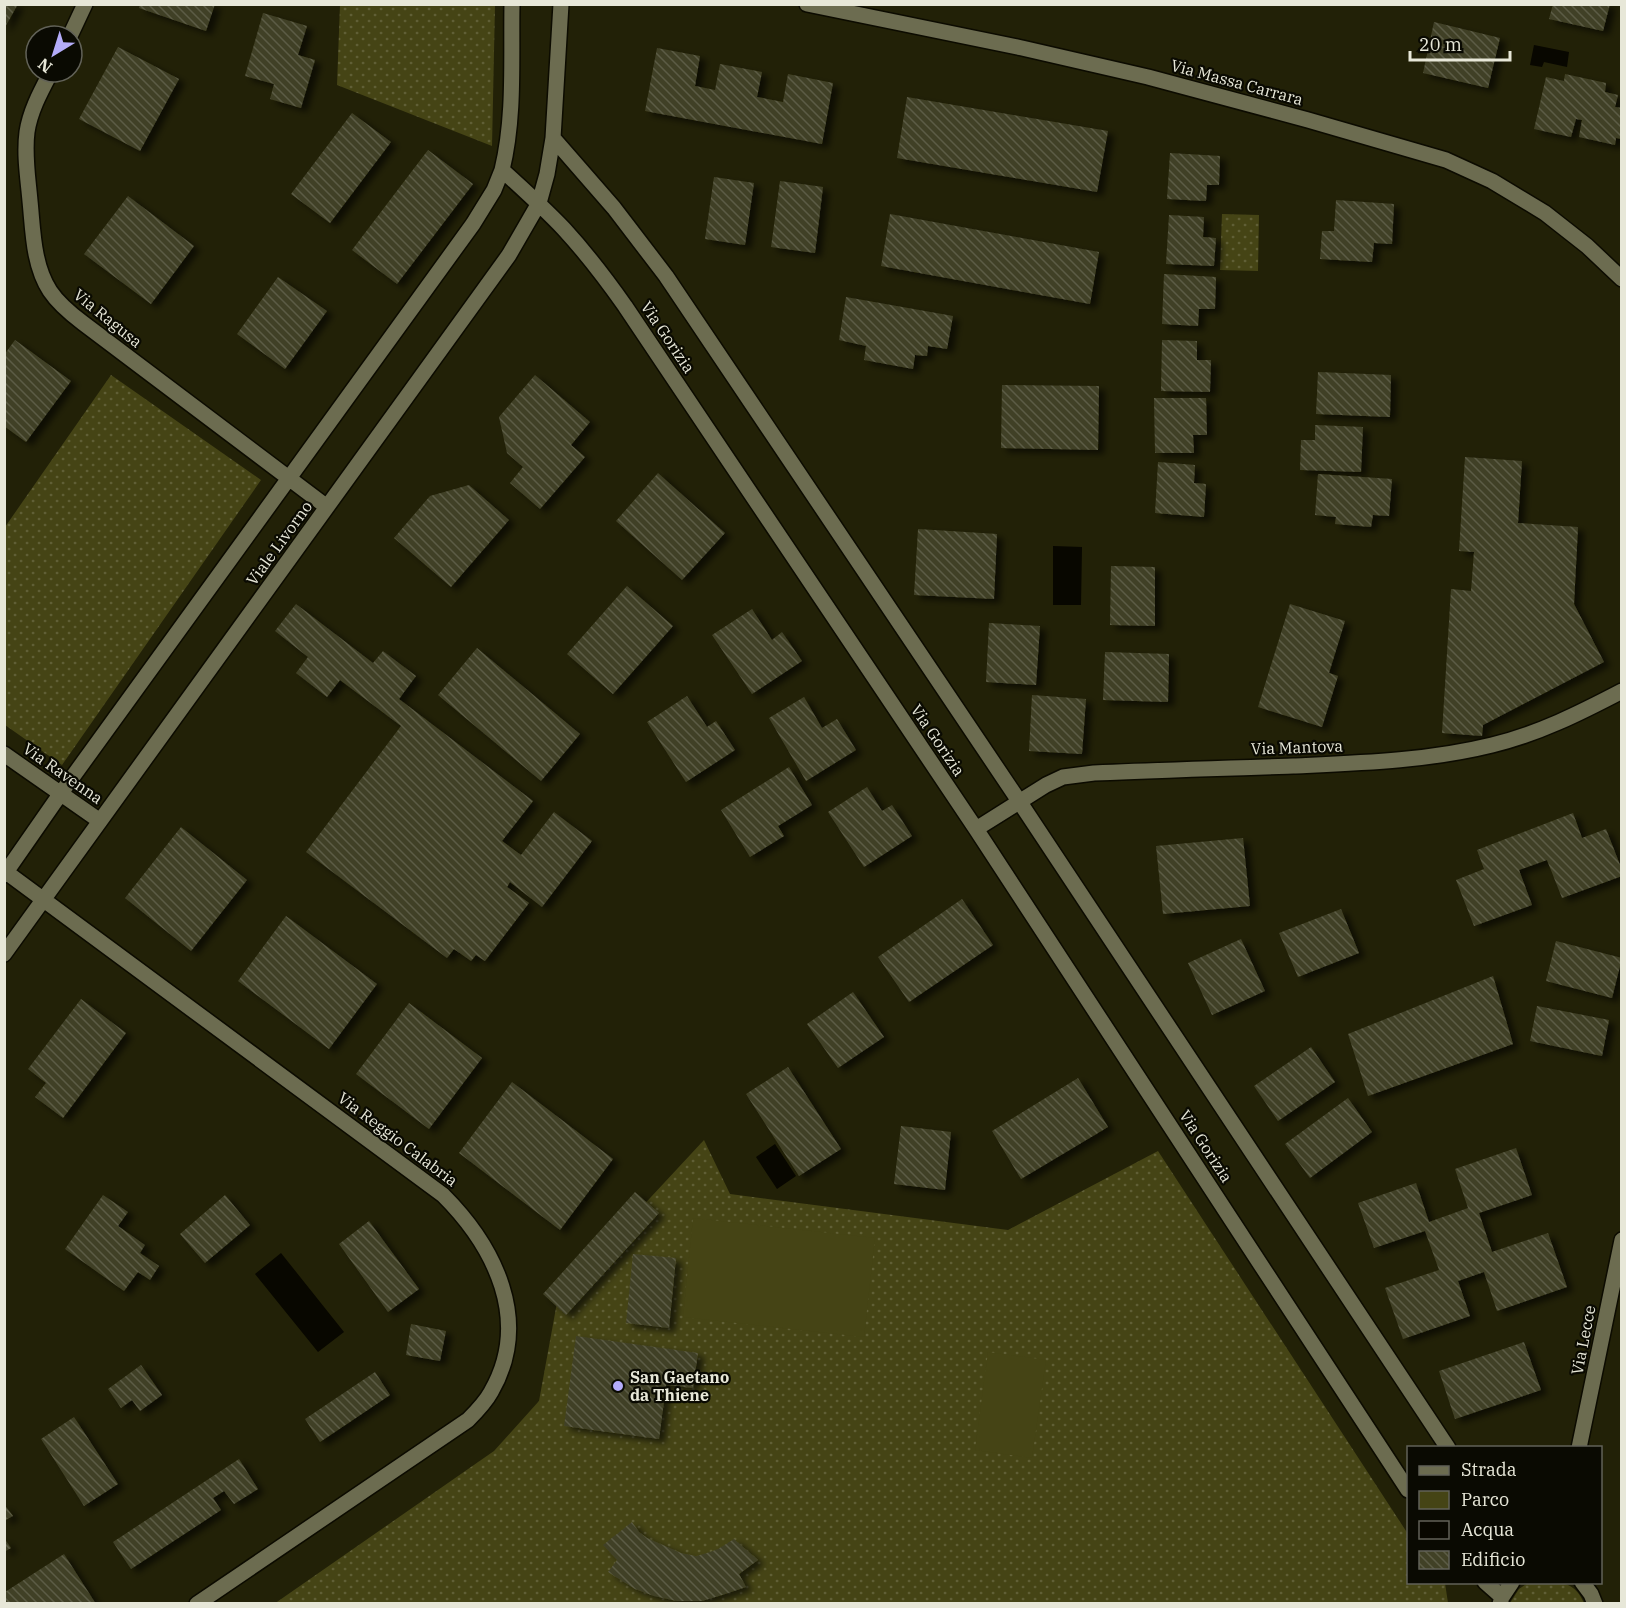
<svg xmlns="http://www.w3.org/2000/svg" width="1626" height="1608" font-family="'IBM Plex Serif',serif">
<defs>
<pattern id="green-dots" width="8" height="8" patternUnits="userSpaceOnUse" patternTransform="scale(1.5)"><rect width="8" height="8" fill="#454415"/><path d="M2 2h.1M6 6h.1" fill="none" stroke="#605f36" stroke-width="1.8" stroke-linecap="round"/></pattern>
<pattern id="building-back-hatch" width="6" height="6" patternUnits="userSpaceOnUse" patternTransform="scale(1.5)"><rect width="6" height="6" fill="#414126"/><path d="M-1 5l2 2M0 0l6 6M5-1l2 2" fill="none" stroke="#5c5c45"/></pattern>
<filter id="shadow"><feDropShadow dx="6" dy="4" stdDeviation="3" flood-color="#0009"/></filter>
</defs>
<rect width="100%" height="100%" fill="#222107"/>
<path fill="url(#green-dots)" d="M340 5H495L492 146 337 85Z
M1222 214 1259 215 1258 271 1220 270Z
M111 375 261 480 62 765 5 725V527Z
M704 1140 730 1194 1008 1230 1158 1151 1408 1534V1582L1445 1583 1448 1603 274 1604 494 1451 539 1401 558 1297Z
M1528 1583C1552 1582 1573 1577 1584 1603H1510L1519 1589Z"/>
<path fill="#454415" d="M693 1218 875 1238 864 1337 683 1317Z
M988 1352 1046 1360 1032 1458 975 1450Z"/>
<path fill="#080700" d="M1534 45 1569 52 1567 67 1544 62 1542 67 1530 65Z
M1053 546 1082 547 1081 605H1053Z
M775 1144 796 1176 777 1189 756 1157Z
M281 1253 344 1332 318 1352 255 1274Z"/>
<path fill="url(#building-back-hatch)" filter="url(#shadow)" d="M4 4H18L4 29Z
M140 4H215L206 31 139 8Z
M1553 4H1610L1603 31 1549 19Z
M263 13 307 26 298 55 315 60 301 108 270 99 274 84 245 76Z
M1434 22 1500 38 1488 88 1423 73Z
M118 47 179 79 140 151 79 119Z
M657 48 700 56 695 86 715 90 720 64 762 72 757 97 783 102 788 74 833 83 822 144 645 111Z
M1565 74 1606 83 1605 92 1618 95 1615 107 1622 108V139L1616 138 1615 145 1579 137 1582 120 1576 119 1571 137 1534 129 1546 77 1564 81Z
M907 97 1108 131 1097 192 897 158Z
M352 113 391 142 330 223 291 194Z
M428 150 473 184 397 284 352 250Z
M1170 153 1220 156 1219 185H1207L1206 201 1167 199Z
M714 177 754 183 745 245 705 239Z
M780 181 823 187 815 253 771 247Z
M128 196 194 246 151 304 84 254Z
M1336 200 1394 204 1392 244 1374 243 1372 262 1320 259 1322 231H1334Z
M890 214 1099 252 1090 304 881 266Z
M1169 215 1204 217 1203 237 1216 238 1214 266 1166 264Z
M1164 274 1216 277 1215 309H1199L1198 326 1162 324Z
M278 277 327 311 285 369 237 334Z
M846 297 953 316 947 349 928 346 927 356 915 355 913 369 864 360 866 346 839 340Z
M15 340 71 381 26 442 4 426V355Z
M1162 340 1197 341V360H1211L1210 392 1161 391Z
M1318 372 1391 375 1390 417 1316 414Z
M535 375 590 422 571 445 585 457 540 509 510 483 523 467 507 453 499 417Z
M1002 385 1099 386 1098 450 1001 448Z
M1154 398H1206L1207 435H1193L1194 453H1155Z
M1315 425 1363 427 1361 472 1300 470 1301 440H1315Z
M1465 457 1522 461 1518 523 1578 527 1574 604 1604 662 1483 725 1482 736 1442 733 1451 589 1471 591 1474 552 1459 551Z
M1158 462 1195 465 1194 483 1206 484 1204 517 1155 513Z
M658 473 725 533 682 580 616 521Z
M1318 474 1392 479 1389 516 1373 515 1371 527 1335 524 1336 517 1315 515Z
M469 485 509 520 451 587 394 538 430 496Z
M918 529 997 534 994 599 914 595Z
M1111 566 1155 567V626L1110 625Z
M627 586 673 626 613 694 567 654Z
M296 604 373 663 383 651 416 676 399 699 533 801 502 841 521 855 554 812 592 841 542 907 510 882 507 887 529 903 485 961 476 955 471 961 454 949 447 958 306 852 401 726 340 680 327 697 296 673 308 657 275 631Z
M1290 604 1345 621 1329 673 1338 676 1322 727 1258 707Z
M752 609 772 640 782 632 802 661 752 694 712 635Z
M989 623 1040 626 1036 685 986 682Z
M477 648 580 734 541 781 438 695Z
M1105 652 1169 654 1168 702 1103 700Z
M1032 695 1086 699 1082 754 1029 751Z
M687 696 707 727 716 721 735 750 686 782 647 722Z
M804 697 822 728 837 719 856 750 806 781 769 718Z
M789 767 812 805 778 826 784 836 750 857 721 810Z
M867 787 882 811 892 805 912 836 864 867 828 812Z
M1573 813 1582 838 1606 829 1622 870V876L1562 898 1547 860 1519 870 1532 905 1474 926 1456 880 1484 869 1477 850Z
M181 827 247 880 191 951 125 898Z
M1243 838 1250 906 1163 914 1156 846Z
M962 899 993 945 909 1002 878 957Z
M1341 909 1359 953 1298 977 1279 933Z
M286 916 377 984 329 1049 238 981Z
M1241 939 1265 991 1212 1015 1188 963Z
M1556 941 1622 958 1612 998 1546 981Z
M1493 976 1513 1044 1368 1096 1348 1034Z
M853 992 884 1037 838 1068 807 1024Z
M81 999 126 1033 63 1118 35 1097 46 1083 28 1069Z
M409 1003 482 1058 429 1129 356 1074Z
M1537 1006 1609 1020 1602 1056 1530 1041Z
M1311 1047 1335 1082 1278 1121 1254 1086Z
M788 1067 841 1149 799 1176 746 1094Z
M1078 1078 1108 1127 1021 1179 992 1131Z
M512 1082 613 1159 560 1230 459 1153Z
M1348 1098 1372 1132 1310 1178 1285 1144Z
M901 1126 951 1132 945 1190 894 1184Z
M1516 1148 1532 1195 1479 1213 1492 1252 1548 1233 1567 1287 1497 1311 1484 1272 1458 1281 1470 1316 1403 1339 1385 1288 1439 1270 1425 1231 1374 1248 1358 1203 1416 1183 1429 1222 1468 1208 1455 1169Z
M635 1192 659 1213 566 1315 543 1294Z
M103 1195 128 1212 118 1226 145 1245 140 1253 159 1266 150 1280 138 1272 124 1291 65 1249Z
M225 1195 250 1225 205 1263 180 1234Z
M369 1221 419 1289 388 1312 339 1244Z
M633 1254 676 1258 669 1328 626 1323Z
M411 1324 446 1331 440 1361 406 1355Z
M576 1336 698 1353 693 1388 666 1385 659 1439 564 1426Z
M1524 1342 1541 1390 1455 1419 1439 1371Z
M141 1365 162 1395 140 1411 132 1400 121 1408 108 1389Z
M375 1372 390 1395 320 1442 305 1419Z
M74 1417 118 1484 84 1506 41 1439Z
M239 1459 258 1489 234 1504 224 1491 213 1498 221 1510 131 1569 113 1542Z
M4 1504 13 1516 4 1521Z
M632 1522 639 1532 647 1538 681 1553 696 1556 707 1553 718 1549 734 1539 758 1560 739 1574 746 1587 722 1595 702 1601H677L654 1596 635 1589 608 1572 617 1560 603 1545Z
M4 1538 11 1548 4 1552Z
M64 1554 96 1604H5V1592Z"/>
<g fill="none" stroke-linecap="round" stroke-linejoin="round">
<defs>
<path id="minor" d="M512 4C511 59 515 117 502 170 523 189 544 208 564 229 586 253 606 279 625 306L976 829 1408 1490
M561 4 553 138 614 208 666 276 1019 801 1448 1448
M807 4 1022 48 1148 77 1308 120 1446 160 1492 181 1545 213 1587 246 1622 279
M70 36 85 4
M51 72C41 91 30 111 27 132 24 155 28 178 30 201 33 230 33 265 50 291 58 303 71 314 83 323L327 507
M4 754 100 821
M976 829 1046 785 1063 777 1094 773C1160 770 1227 768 1293 766 1360 763 1427 761 1492 745 1538 734 1580 713 1622 691
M6 872 443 1195C495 1247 532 1321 491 1392 485 1403 476 1412 468 1420L197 1604
M4 875 61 793 473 224 494 190 502 170
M4 954 509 255 539 203 547 174 553 138
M1579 1448 1622 1240
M1485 1582 1502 1597
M1582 1582 1591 1594 1595 1604
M1500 1604 1502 1597 1512 1582"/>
</defs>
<use href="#minor" stroke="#0c0b00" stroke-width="18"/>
<use href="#minor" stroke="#6c6c50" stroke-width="15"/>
</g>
<circle fill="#b4acf9" stroke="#0a0a02" stroke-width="2" cx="618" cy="1386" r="6"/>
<g text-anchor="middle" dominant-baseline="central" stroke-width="4.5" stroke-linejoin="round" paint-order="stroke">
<g font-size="16" fill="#e7e7d8" stroke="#0a0a02">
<text transform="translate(1237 82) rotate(15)">Via Massa Carrara</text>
<text transform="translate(108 318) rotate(39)">Via Ragusa</text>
<text transform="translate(668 337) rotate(56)">Via Gorizia</text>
<text transform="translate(279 543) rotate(-54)">Viale Livorno</text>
<text transform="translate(938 740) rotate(56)">Via Gorizia</text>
<text transform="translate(1297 747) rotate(-2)">Via Mantova</text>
<text transform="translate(63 773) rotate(35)">Via Ravenna</text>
<text transform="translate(398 1139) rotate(37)">Via Reggio Calabria</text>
<text transform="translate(1206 1146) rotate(57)">Via Gorizia</text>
<text transform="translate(1583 1340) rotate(-79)">Via Lecce</text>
</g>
<g font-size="16" font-weight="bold" fill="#e7e7d8" stroke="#0a0a02" text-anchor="start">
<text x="630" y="1377">San Gaetano<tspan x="630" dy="18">da Thiene</tspan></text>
</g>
</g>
<rect width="1626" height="1608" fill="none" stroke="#e7e7d8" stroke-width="12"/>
<rect x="1407" y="1446" width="195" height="138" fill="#0a0a02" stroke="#626258" stroke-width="1.5"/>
<rect x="1419" y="1466" width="30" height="9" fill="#6c6c50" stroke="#626258" stroke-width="1.5"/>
<text x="1461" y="1476" font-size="18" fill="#e7e7d8">Strada</text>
<rect x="1419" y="1491" width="30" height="18" fill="#454415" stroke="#626258" stroke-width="1.5"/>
<text x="1461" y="1506" font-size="18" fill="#e7e7d8">Parco</text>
<rect x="1419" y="1521" width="30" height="18" fill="#080700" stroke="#626258" stroke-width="1.5"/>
<text x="1461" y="1536" font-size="18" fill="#e7e7d8">Acqua</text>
<rect x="1419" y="1551" width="30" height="18" fill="url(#building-back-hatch)" stroke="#626258" stroke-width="1.5"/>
<text x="1461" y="1566" font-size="18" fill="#e7e7d8">Edificio</text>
<g transform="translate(54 54) rotate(218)"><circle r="28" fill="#0a0a02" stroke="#626258" stroke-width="1.5"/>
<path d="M0-4.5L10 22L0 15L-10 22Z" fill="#b4acf9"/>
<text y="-9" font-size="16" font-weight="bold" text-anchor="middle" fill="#e7e7d8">N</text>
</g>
<path d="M1410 51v9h100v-9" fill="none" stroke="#e7e7d8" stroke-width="3"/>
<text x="1419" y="51" font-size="18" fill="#e7e7d8" stroke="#0a0a02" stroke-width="4.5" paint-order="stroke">20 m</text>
</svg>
